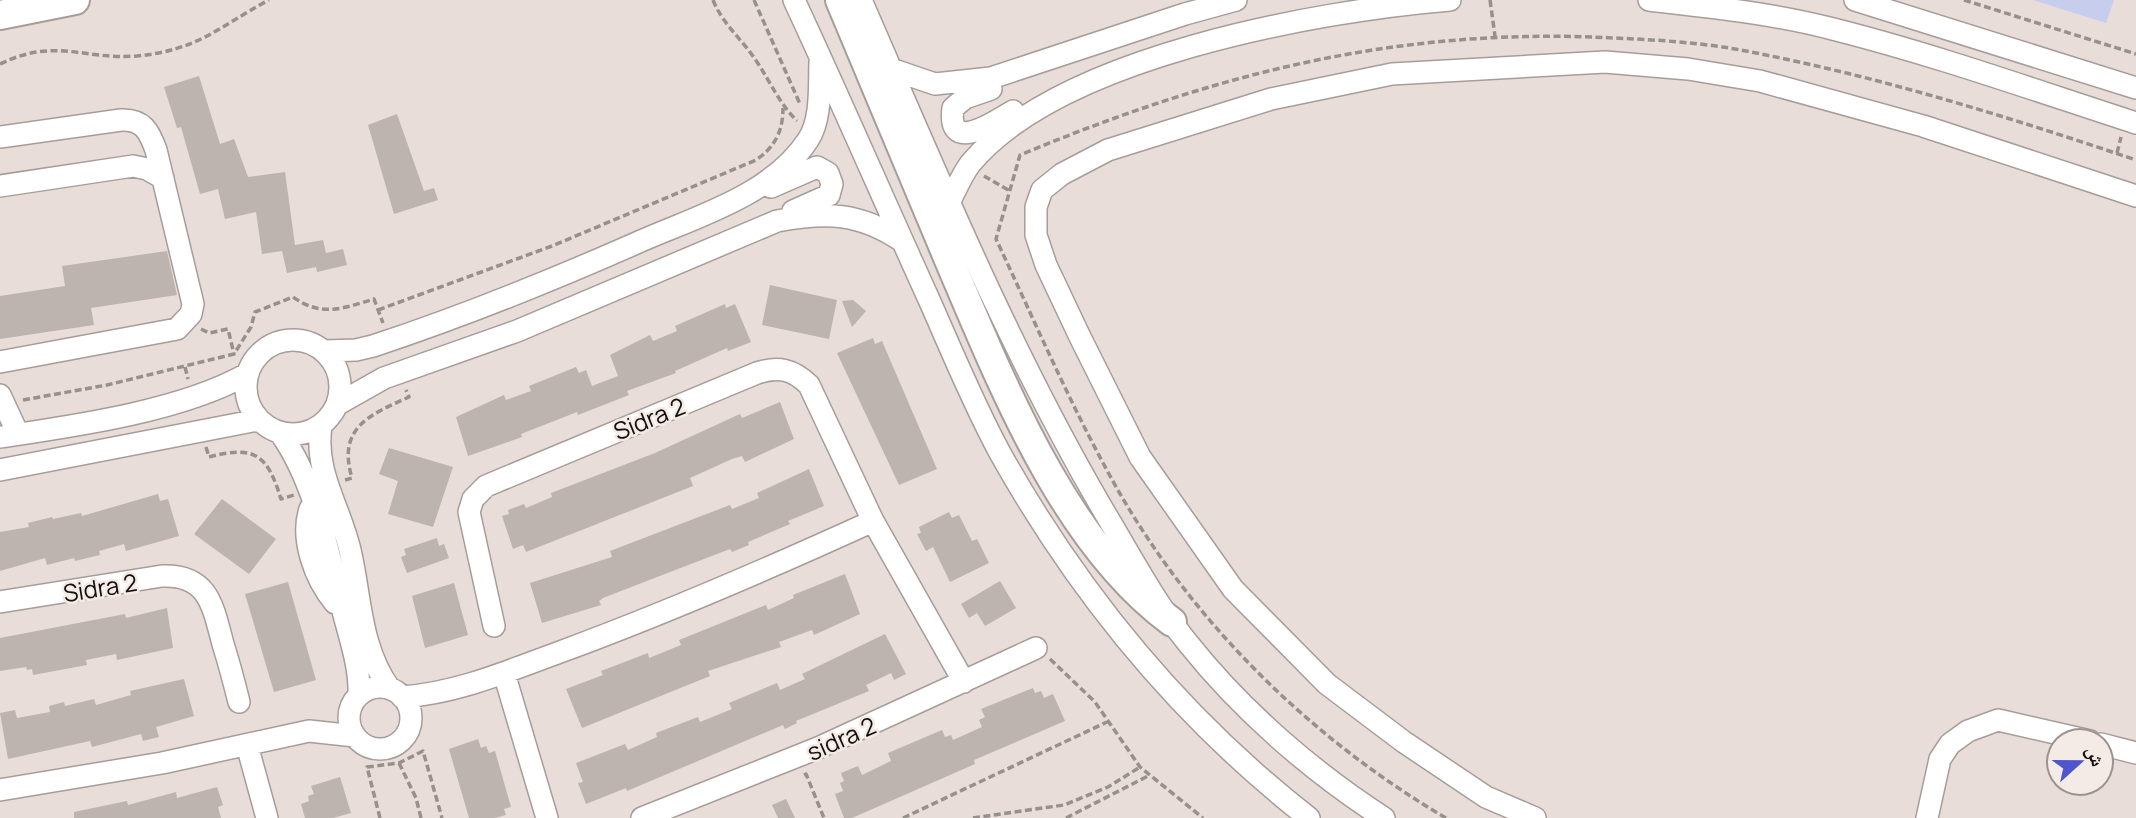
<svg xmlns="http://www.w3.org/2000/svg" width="2136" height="818" font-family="Manrope,'Noto Naskh Arabic',sans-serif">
<rect width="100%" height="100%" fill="#e8ddd9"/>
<path fill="#c6cded" d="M2033 0H2114L2106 23Z"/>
<path fill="#bdb3af" d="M199 76 220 144 234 139 248 177 285 172 295 245 323 240 326 253 343 249 347 265 317 272 316 267 287 273 282 251 262 254 256 212 225 219 218 189 200 194 181 127 177 128 164 87Z
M397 114 424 191 434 188 438 200 394 214 368 125Z
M167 251 177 295 91 308 94 325 0 339V296L65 286 62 266Z
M770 285 837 300 829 339 762 325Z
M853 300 866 311 852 327 842 301Z
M725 304 726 308 735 304 751 342 728 351 727 348 675 371 676 373 627 391 629 395 578 415 577 412 521 434 522 437 468 456 456 417 504 395 506 400 531 391 529 386 576 367 579 373 586 370 592 386 618 376 610 355 650 335 653 341 677 331 675 326Z
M873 338 875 344 882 341 937 469 899 485 837 353Z
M780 402 794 439 745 462 742 456 732 459 690 478 693 486 526 552 523 545 513 549 502 516 509 514 508 510 524 504 526 508 552 497 551 493 655 453 740 414 742 418Z
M389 448 453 467 433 527 388 514 398 481 379 474Z
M809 469 824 506 788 521 790 524 748 542 749 545 732 552 730 549 639 584 603 598 599 601 601 605 542 623 530 583 612 557 610 551 730 505 732 509 759 498 757 493Z
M158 494 160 501 168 499 179 536 126 551 124 544 99 551 100 555 75 561 74 558 47 565 45 558 0 571V532L29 527 28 523 52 517 53 519 81 513 82 516Z
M222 499 276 539 249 574 194 534Z
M949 512 952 518 959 515 972 541 977 539 989 563 950 582 933 547 926 551 917 534 921 533 919 527Z
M437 538 439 546 444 544 449 558 407 573 401 557 406 555 404 549Z
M845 574 860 614 814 635 812 630 779 642 781 647 708 671 710 676 582 728 566 689 603 675 601 671 648 653 649 658 681 645 679 640 766 605 768 610 794 598 793 595Z
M1000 581 1016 608 985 626 977 613 969 618 961 604Z
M288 582 316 680 274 692 245 594Z
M454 583 468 635 425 648 412 596Z
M167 608 173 648 117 660 116 654 86 660 87 665 33 675 32 669 27 670 26 667 0 671V638L125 614 126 618Z
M885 634 906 674 894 680 891 673 866 685 869 691 796 721 797 723 785 729 783 725 627 791 626 788 586 804 578 783 583 782 576 763 625 744 628 750 657 737 656 733 698 717 700 722 732 709 729 703 777 683 780 690 805 679 802 674Z
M184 679 194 716 156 727 159 737 143 741 141 734 92 747 90 741 8 759 0 713 15 710 17 718 50 712 49 706 64 702 65 706 94 699 96 705 131 695 130 691Z
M1033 688 1035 693 1041 691 1044 698 1053 694 1065 721 974 760 975 764 852 818H844L835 794 843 791 840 783 844 781 841 773 858 766 862 775 891 761 888 753 942 730 945 737 951 735 953 740 982 727 979 720 985 717 981 709Z
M478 739 481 748 486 746 489 753 495 751 511 807 504 809 506 815 495 818H469L449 749Z
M340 777 351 813 333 818H305L301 804 309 801 308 796 314 794 311 786Z
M217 787 223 805 218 807 221 818H74V812L127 801 128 805 176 792 177 798Z
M786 799 795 818H778L772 805Z"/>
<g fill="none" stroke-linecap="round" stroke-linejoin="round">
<defs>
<path id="minor" d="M794 0C841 101 885 203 931 304 953 354 974 405 1000 453 1079 594 1182 719 1309 818
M861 0C936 172 1007 345 1102 508 1129 553 1154 601 1187 642 1241 710 1311 771 1384 818
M1649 0C1709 7 1770 13 1829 28 1933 54 2034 90 2136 123
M1855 0 2136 88
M891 69 935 84 991 78 1185 14 1236 0
M991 89 965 98 953 108C946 156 996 121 1013 111
M0 137 121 120C143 119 149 131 156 150L193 304 191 314 177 329 0 362
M0 186 133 166 147 169 163 178
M771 187 817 167 828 173 832 184 829 195 793 211
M950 201C956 189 962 175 970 164 1059 57 1316 11 1450 0
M246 387a47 47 0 1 1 94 0a47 47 0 1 1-94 0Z
M324 351 356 350 373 346C464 316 553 280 641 241 698 216 772 195 808 140 822 119 819 86 820 62
M0 395 18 434
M338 404 384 378 517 331 777 221C826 212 859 212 902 241
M321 426C314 472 340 507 350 550 361 597 360 648 390 689
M281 434C316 484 328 553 343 611 350 639 360 666 359 695
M0 437C74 426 182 411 247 374
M0 470 258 420
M310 509C300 539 315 579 335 603
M0 602 162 576C209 574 213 607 223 644 229 663 234 682 239 702
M494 626 469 512 473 499 486 486 757 373C778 366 793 369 809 385L873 521 964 682
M504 673 547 818
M349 718a31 31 0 1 1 62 0a31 31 0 1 1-62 0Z
M402 697C458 693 508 671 560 652 666 613 770 568 873 521
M2101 744 2136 753
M247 745 267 818
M0 790 162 763 309 731 355 736
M642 818 818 748 1036 648
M1535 818 1486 797 1404 742 1327 684 1233 589 1140 457 1080 337 1046 265 1036 235V207L1042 190 1062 174 1108 150 1271 99 1392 74 1605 62 1688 69 1760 81 1923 126 2136 196
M1927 818 1940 759 1950 744 1968 731 1998 720 2090 741"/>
<path id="major" d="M840 0C876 87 913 173 949 260 1001 381 1063 542 1172 622
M0 15 75 0"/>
</defs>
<use href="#minor" stroke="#a69d99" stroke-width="24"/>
<use href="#major" stroke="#a69d99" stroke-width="32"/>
<path stroke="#98908d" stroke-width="3.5" stroke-dasharray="7 3.5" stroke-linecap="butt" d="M713 0C723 25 743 40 757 62 771 83 779 103 797 121
M754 0 800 104
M1490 0 1495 36
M1964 0 2136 54
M0 64C56 37 82 60 137 56 199 50 218 27 269 0
M2117 153 2121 137
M984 176 1010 191
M378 310 552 246 756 160C775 147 783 131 783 108
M201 329 209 333 228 329 234 354
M185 367 188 379
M23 400 107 385 234 354 251 327 255 312 293 297C321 317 342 309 374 299L383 323
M206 447 209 457C255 445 267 454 281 499L294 495
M345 480 352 478C337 428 369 415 409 397L406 390
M1050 659 1095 702 1140 767 1203 818
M399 763 416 798 421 818
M804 775 806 774 824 818
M380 818 367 767 399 763 423 751 442 818
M903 818 1107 722
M973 818 1064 805 1108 787 1140 767
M1066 818 1148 776
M1446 818C1313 740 1196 626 1119 492 1073 411 1036 324 996 239L1020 155C1210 76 1385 30 1592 37 1639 39 1689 41 1735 49 1871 74 2006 116 2136 160"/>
<use href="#minor" stroke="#fff" stroke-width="21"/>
<use href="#major" stroke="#fff" stroke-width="28"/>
</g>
<g text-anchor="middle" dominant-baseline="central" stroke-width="5" stroke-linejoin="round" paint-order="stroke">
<g font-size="24" fill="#120f0d" stroke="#f5ebe6">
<text transform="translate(649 418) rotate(-22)">Sidra 2</text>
<text transform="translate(100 587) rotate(-9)">Sidra 2</text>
<text transform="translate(841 738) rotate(-24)">sidra 2</text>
</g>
</g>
<g transform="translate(2080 762) rotate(69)"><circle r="33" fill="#f5ebe6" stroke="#9a938f" stroke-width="2"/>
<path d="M0-5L12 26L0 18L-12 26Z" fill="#4f56cd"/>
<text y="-10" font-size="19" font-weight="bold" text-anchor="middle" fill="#120f0d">ش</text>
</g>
</svg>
